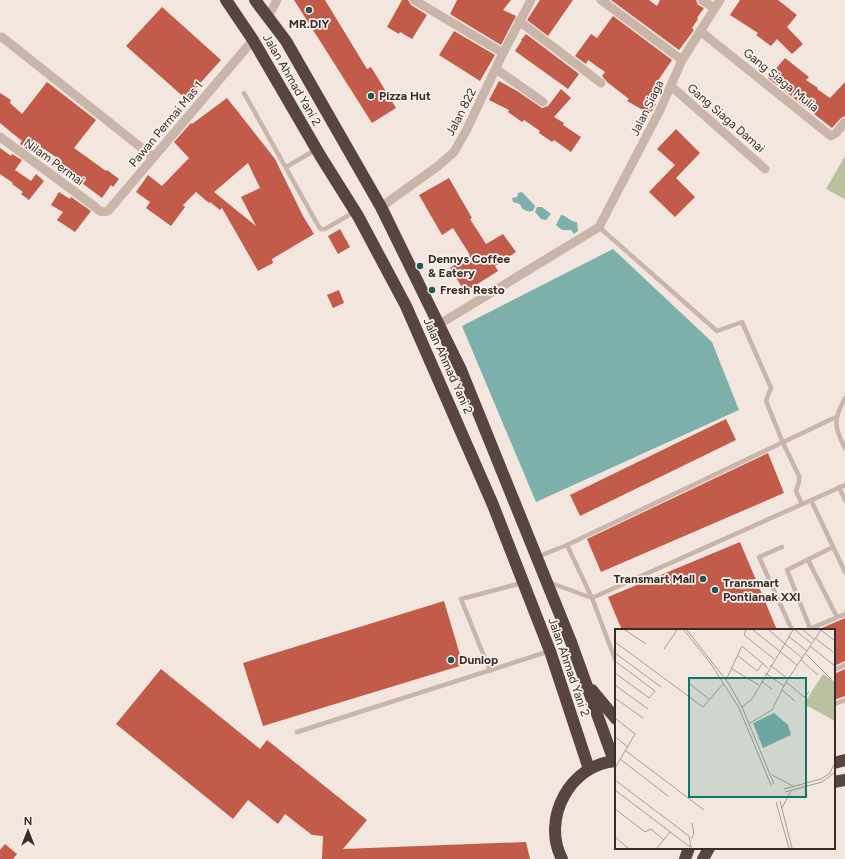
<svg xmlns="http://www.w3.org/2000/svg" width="845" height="859" font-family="Figtree,sans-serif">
<rect width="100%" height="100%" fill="#f2e6de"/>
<path fill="#b9c19e" d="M845 156V199L826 189Z"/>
<path fill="#7dafab" d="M522 192 535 206 533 211C526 212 522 210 520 204L513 202 512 198 517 197 518 193Z
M537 207H542L551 214 546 220 541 219 535 212Z
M561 215C568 216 570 222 577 222L578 231 574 234 571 230H562L556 225Z
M613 249 712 342 739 410 536 502 462 326Z"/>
<path fill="#c35b4a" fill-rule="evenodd" d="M294 0H325L367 69 371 67 396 108 372 123Z
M402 0H408L411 5 427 15 412 39 400 32 399 34 387 27Z
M457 0H511L503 10 516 16 501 45 450 14Z
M540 0H573L548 36 527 20Z
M611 0H649L657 6 660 0H696L698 5 704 8 697 18 698 19 692 28 694 30 679 50Z
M740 0H778L797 15 787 27 803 44 792 54 777 39 771 46 756 35 758 33 730 15Z
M162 7 221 60 186 99 126 46Z
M613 16 672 60 655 85 660 88 652 102 656 104 650 114 627 101 629 99 607 82 602 76 605 72 588 60 586 64 575 56 591 34 597 38Z
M454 31 495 55 480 81 439 55Z
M526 34 579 74 568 89 515 51 522 40H521Z
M785 58 809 77 806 80 818 88 817 89 830 98 845 82V116L841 118 832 128 768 78Z
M499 81 517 91 542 108 548 106 561 89 571 98 554 117 564 123 563 125 581 137 571 152 554 140 552 142 539 133 540 131 524 120 522 122 508 112 509 110 489 100Z
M47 82 96 120 74 148 106 171 107 170 119 179 113 187 111 185 102 198 59 166 62 161 35 143 29 151 20 144 22 141 0 123V93L11 100 10 103 22 114Z
M227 98 275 159 303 216 314 234 272 259 273 263 258 271 222 208 220 210 210 202 209 203 196 192 183 205 185 207 171 226 146 208 150 202 136 192 148 175 162 186 189 158 174 142 191 123 192 124ZM248 163 260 188 241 197 256 226 214 192Z
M676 129 700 153 676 178 695 197 675 217 649 192 675 165 657 149Z
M0 148 11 156 12 154 22 160 15 170 31 181 36 174 44 181 29 200 21 194 23 192 12 184 13 183 0 174Z
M449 178 472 218 470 219 486 244 503 234 516 252 495 266 498 271 465 292 450 268 470 255 453 228 442 235 419 195Z
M59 192 70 199 71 197 91 211 75 232 57 220 63 212 51 205Z
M340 229 350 247 338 254 328 236Z
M339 290 344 303 333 308 327 295Z
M726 419 736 440 580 516 570 495Z
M768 453 784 493 601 572 587 539Z
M740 542 777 630H622L608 597Z
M444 601 463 665 263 726 243 663Z
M845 618V661L834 666V630H817Z
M161 669 260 749 267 740 367 820 343 849 526 842 530 859H322L323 836 312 835 285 814 278 824 248 800 233 819 116 724Z
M845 669V696L834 700V674Z
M5 844 17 854 13 859H0V850Z"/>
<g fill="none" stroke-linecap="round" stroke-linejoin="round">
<path stroke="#cab5aa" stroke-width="4.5" d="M244 93 319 227 321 229H325L354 212
M286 167 317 149
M599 227 717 331 742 322 771 388 766 401 783 443 799 476V482L796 491 802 504
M845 398C833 420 834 427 845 448
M839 487 845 500
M811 500 845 572
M567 545 592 598 616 662
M782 547 759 557 792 630
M537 557 567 545 836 417
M808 560 837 617
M548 582 592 598 845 485
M810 628 787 570 833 547
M807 630 845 614
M834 670 845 665
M490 671 461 599 522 583
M834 704 845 700
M297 732 550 651"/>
<path stroke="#cab5aa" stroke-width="9" d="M414 0 503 53
M601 0 682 60
M702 0 714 8
M268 17 277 0
M519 21 601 83
M700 31 831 136 836 133 845 122
M2 37 153 157
M496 69 543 102
M671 86 765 169
M0 137 94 206C99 211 101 213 108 211L253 40
M381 207 438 166 454 152 467 129 503 53 531 0
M438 325 599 227 660 110 682 60 720 0"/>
<path stroke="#584541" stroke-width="12" d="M226 0 253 40 321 157 358 216 406 306 493 505 550 651 589 769
M255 0 286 41 381 207 461 370 571 642 614 761
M592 690 616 719
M834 763 845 760
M834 782 845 780
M562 859C541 819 570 764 616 761
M685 859 689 848
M703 859 709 848"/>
</g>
<g fill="#1f5856" stroke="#faf1ea" stroke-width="1.5">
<circle cx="309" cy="10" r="4"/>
<circle cx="371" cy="96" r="4"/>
<circle cx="420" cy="266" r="4"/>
<circle cx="432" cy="290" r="4"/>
<circle cx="703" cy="579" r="4"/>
<circle cx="715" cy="590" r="4"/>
<circle cx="451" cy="660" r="4"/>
</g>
<g text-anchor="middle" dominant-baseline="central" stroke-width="3.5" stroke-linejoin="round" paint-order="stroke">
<g font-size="12" font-weight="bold" fill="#382c29" stroke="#faf1ea" text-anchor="start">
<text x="309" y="24" text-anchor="middle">MR.DIY</text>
<text x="379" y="96">Pizza Hut</text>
<text x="428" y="259">Dennys Coffee<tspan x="428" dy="14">&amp; Eatery</tspan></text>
<text x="440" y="290">Fresh Resto</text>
<text x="695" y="579" text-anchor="end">Transmart Mall</text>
<text x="723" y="583">Transmart<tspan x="723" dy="14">Pontianak XXI</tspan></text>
<text x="459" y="660">Dunlop</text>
</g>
<g font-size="12" fill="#382c29" stroke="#faf1ea">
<text transform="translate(292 80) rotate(60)">Jalan Ahmad Yani 2</text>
<text transform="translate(781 80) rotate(39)">Gang Siaga Mulia</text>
<text transform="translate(647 108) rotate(-64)">Jalan Siaga</text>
<text transform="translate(461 112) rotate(-63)">Jalan 822</text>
<text transform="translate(726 118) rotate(41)">Gang Siaga Damai</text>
<text transform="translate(166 124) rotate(-50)">Pawan Permai Mas 1</text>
<text transform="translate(54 162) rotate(36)">Nilam Permai</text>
<text transform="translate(448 366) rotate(66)">Jalan Ahmad Yani 2</text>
<text transform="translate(569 667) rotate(71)">Jalan Ahmad Yani 2</text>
</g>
</g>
<g transform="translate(615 629)">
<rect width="220" height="220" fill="#f2e6de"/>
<path d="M208 45 220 53V92L189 75Z" fill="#b9c19e"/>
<path d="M159 84 173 96 176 106 148 119 138 94Z" fill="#7dafab"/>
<path fill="none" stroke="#a89c96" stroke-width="1" d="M10 1 31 15M69 1 96 35 124 79 156 156M72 1 114 55 127 78 159 155M131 1 129 6 159 30M138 1 182 36M154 1 169 14M180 1 196 14M188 1 199 10M206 1 220 12M173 7 192 22M200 9 218 23M0 13 88 78 108 55M169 14 187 29M195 17 220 37M49 20 62 1M0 24 46 58M190 24 216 50M122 26 142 42 148 34M186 31 203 46M0 32 40 62 34 69 0 44M155 36 173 50M117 40 144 56M150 44 169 57M111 51 127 17 153 39M146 52 157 60M171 53 189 68 194 63M74 54 95 71M0 56 33 80M167 61 180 72M0 69 28 89M127 78 137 70 178 1M0 89 20 105 0 139M135 94 157 81 171 53 206 1M0 108 13 118M11 122 89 181M5 130 53 167M157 146 178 157M0 151 74 207 76 219M169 160 206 150 214 145 220 134M0 161 75 218M170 163 207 153 220 143M165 172 177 219M161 173 174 219M167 179 176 162M0 180 30 203 36 200 49 211M0 208 13 219M76 210 79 205 77 194M42 219 55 203"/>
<path fill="#0f766e" fill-opacity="0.15" stroke="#0f766e" stroke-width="2" d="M74 49H191V168H74Z"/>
<rect width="220" height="220" fill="none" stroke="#382c29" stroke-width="2"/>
</g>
<g transform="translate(28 831)" stroke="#faf1ea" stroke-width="3" paint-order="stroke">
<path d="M0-3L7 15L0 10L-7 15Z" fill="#382c29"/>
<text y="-6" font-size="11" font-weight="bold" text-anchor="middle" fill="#382c29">N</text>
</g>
</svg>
